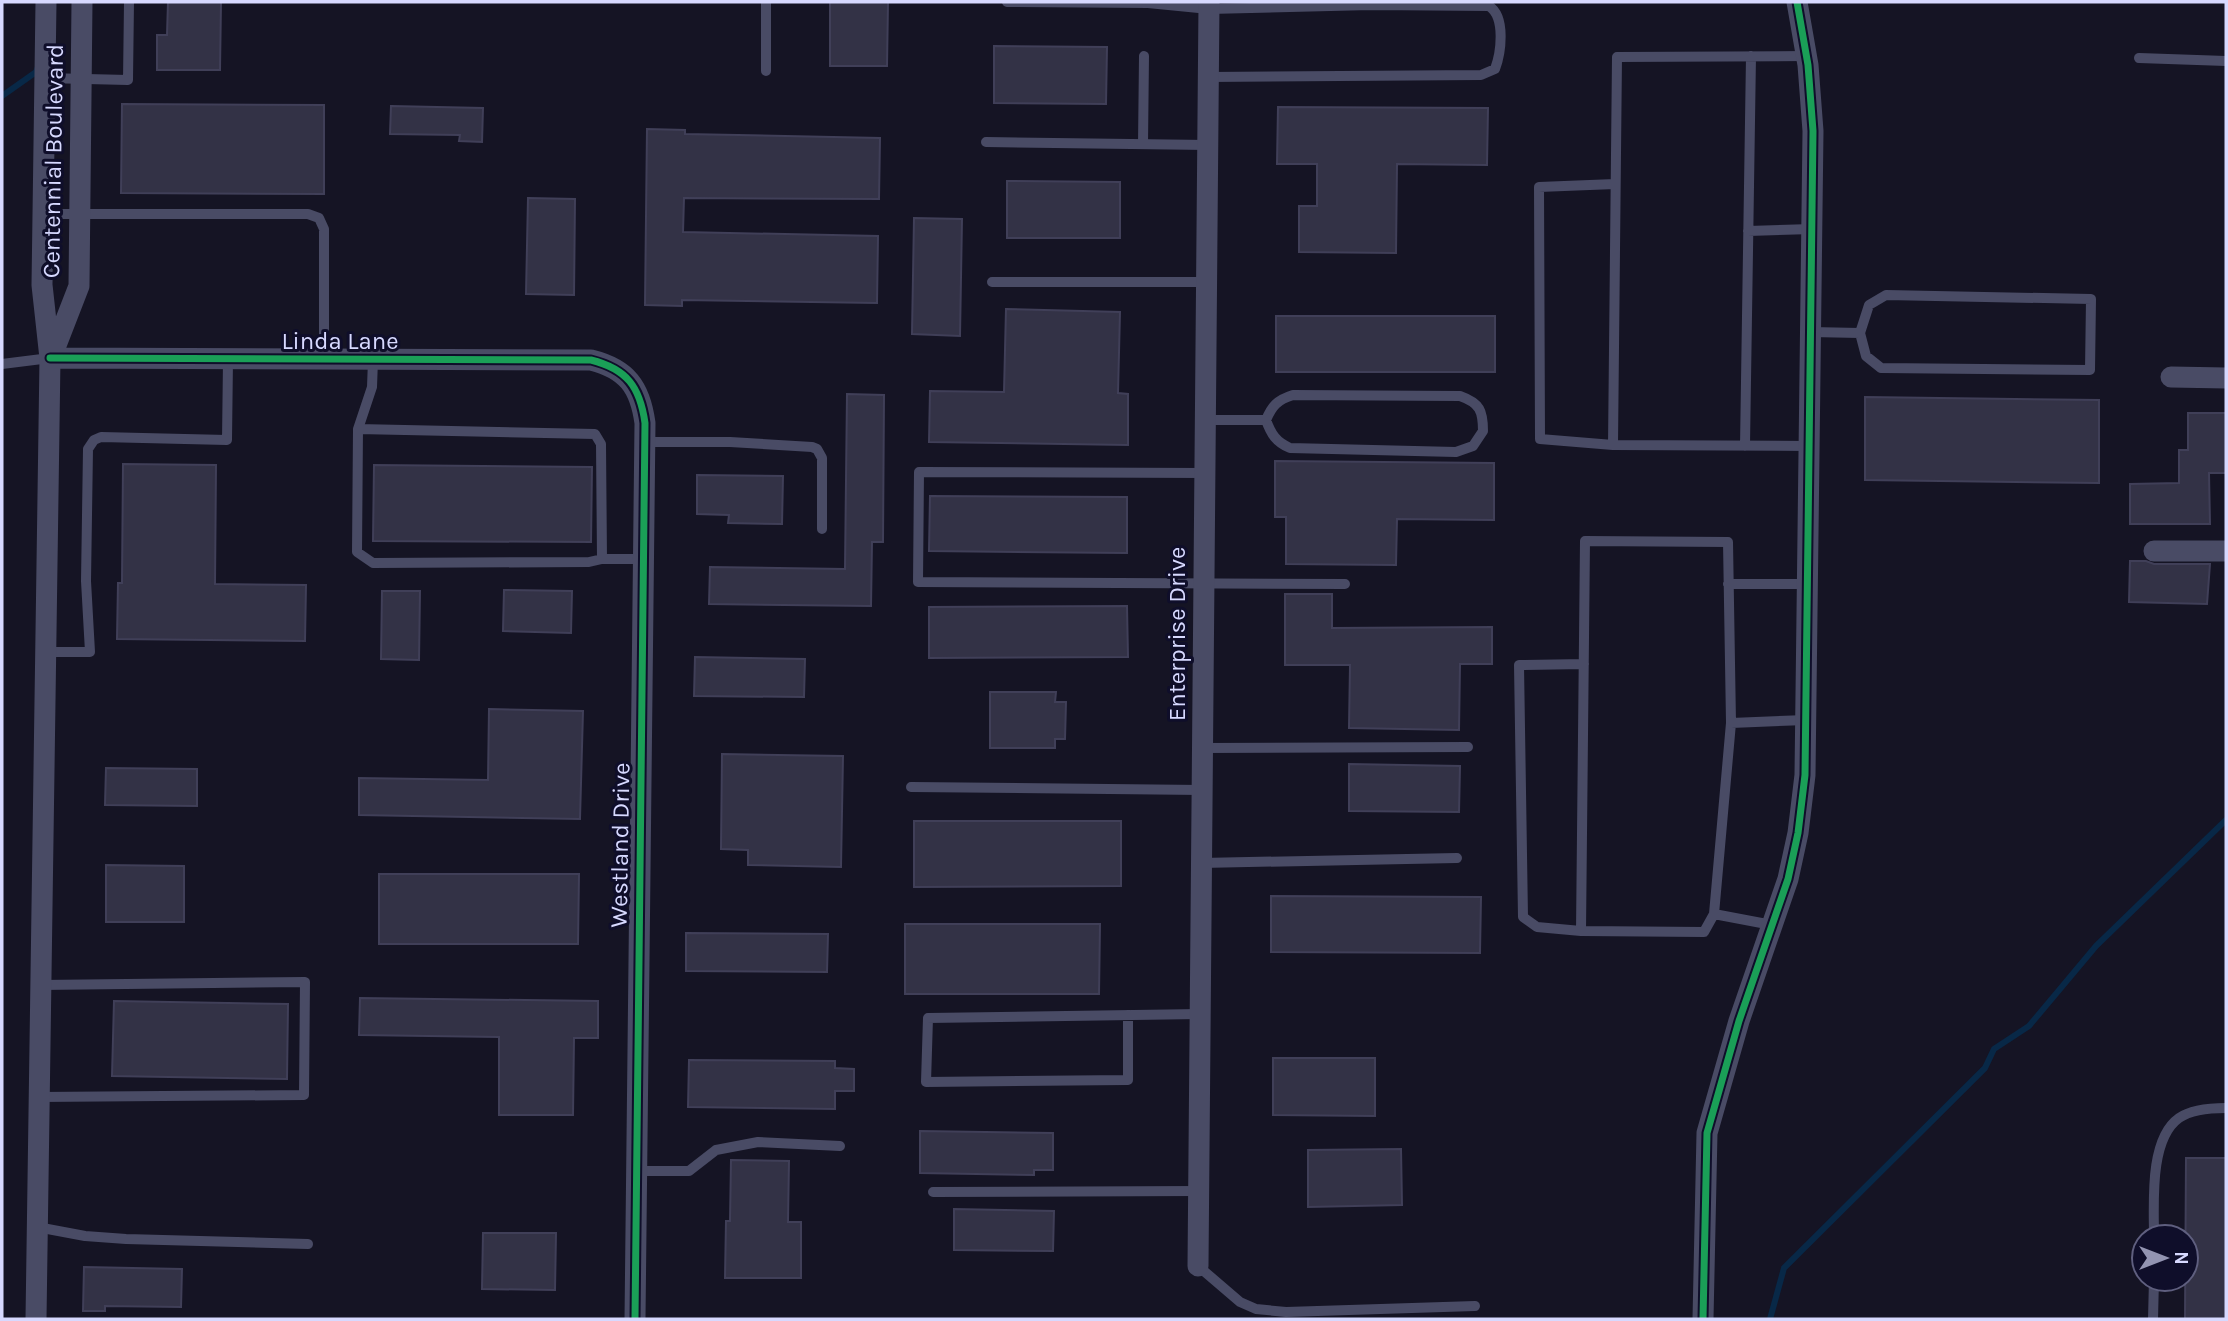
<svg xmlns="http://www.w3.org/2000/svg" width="2228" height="1321" font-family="Karla,sans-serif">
<rect width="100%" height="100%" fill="#151424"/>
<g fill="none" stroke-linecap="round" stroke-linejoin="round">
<path stroke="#082847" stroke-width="6" d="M2 96 36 72 38 67
M1770 1319 1784 1268 1985 1068 1994 1049 2029 1026 2096 946 2226 820"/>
</g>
<path fill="#333246" stroke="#403f58" stroke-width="2" d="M168 2H221L220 70H157V35H167Z
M830 2H888L887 66H830Z
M994 46 1107 47 1106 104 994 103Z
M122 104 324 105V194L121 193Z
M391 106 483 108 482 142 459 141 460 135 390 134Z
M1278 107 1488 108 1487 165 1397 164 1396 253 1299 252V206H1317V164H1277Z
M647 129 685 130V134L880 138 879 199 684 198 683 232 878 236 877 303 682 300V306L645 305Z
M1007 181 1120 182V238H1007Z
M528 198 575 199 574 295 526 294Z
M914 218 962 219 960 336 912 334Z
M1006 309 1120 312 1118 393 1128 394V445L929 442 930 391 1004 392Z
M1276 316H1495V372H1276Z
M847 394 884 395 883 542H872L871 606 709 604 710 567 845 569Z
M1865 397 2099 400V483L1865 480Z
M2188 413H2226V473H2209L2210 524H2130V484L2179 483V450H2188Z
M1275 461 1494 463V520L1397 519 1396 565 1286 564V517H1275Z
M123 464 216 465 215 584 306 585 305 641 117 639 118 583H122Z
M374 465 592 467 591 542 373 541Z
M697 475 783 476 782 524 728 523 729 515 697 514Z
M930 496 1127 497V553L929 551Z
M2130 561H2146L2154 564H2210L2207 604 2129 602Z
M504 590 572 591 571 633 503 631Z
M382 591H420L419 660 381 659Z
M1285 594H1332V628L1492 627V664H1460L1459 730 1349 728 1350 665H1285Z
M1127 606 1128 657 929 658V607Z
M695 657 805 659 804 697 694 696Z
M990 692H1056L1055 702H1066L1065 739H1055V748H990Z
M489 709 583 711 580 819 359 815V778L488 780Z
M722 754 843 756 841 867 748 865V850L721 849Z
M1349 764 1460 766 1459 812 1349 811Z
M106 768 197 769V806L105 805Z
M914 821H1121V886L914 887Z
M106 865 184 866V922H106Z
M379 874H579L578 944H379Z
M1271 896 1481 897 1480 953 1271 952Z
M905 924H1100L1099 994H905Z
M686 933 828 934 827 972 686 971Z
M360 998 598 1001V1038H574L573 1115H499V1037L359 1035Z
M114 1001 288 1004 287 1079 112 1076Z
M1273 1058H1375V1116L1273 1115Z
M689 1060 835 1061V1068L854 1069V1091H835V1109L688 1107Z
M920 1131 1053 1133V1170H1034V1175L920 1173Z
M1401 1149 1402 1205 1308 1207V1150Z
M2186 1158H2226V1319H2185Z
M731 1160 789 1161 788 1222H801V1278H725L726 1221H730Z
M954 1209 1054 1211 1053 1251 954 1250Z
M483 1233H556L555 1290 482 1289Z
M84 1267 182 1269 181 1307 105 1306V1311H83Z"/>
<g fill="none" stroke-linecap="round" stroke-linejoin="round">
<path stroke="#494b65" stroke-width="10" d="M1007 2 1148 3 1209 9 1371 5 1489 6C1506 17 1501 53 1495 69L1481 75 1208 77
M1807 56 1617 57 1613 445 1809 446
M2139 58 2226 61
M766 71V2
M45 78 128 80 129 2
M986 142 1208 145
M1143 144 1144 56
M43 214H308L319 218 324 229V359
M1748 231 1812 229
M992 282H1208
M1811 332 1860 333 1869 305 1886 295 2091 299 2090 370 1881 368 1866 356 1860 333
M373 360 372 387 358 429 595 434 601 444 602 559H643
M2 364 50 358
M1206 420H1266C1272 406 1277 400 1293 395L1460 396C1480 403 1483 411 1483 431L1473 446 1456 452 1290 448C1276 442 1271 434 1266 420
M358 429 357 552 373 563 589 562 602 559
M645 442H730L812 447 817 449 822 458V529
M1613 445 1540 439 1539 187 1615 184
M1745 446 1751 56
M1205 473 919 472 918 582 1345 584
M1728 584H1808
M45 652H90L86 581 88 449 94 440 101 437 227 440 228 360
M1203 748 1468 747
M911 787 1202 790
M1201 863 1457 858
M1714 914 1704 932 1581 931 1585 541 1728 542 1731 723
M1772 925 1714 914 1731 723 1806 720
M1581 931 1537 927 1523 917 1519 665 1584 664
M1128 1015V1080L926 1082 928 1018 1200 1014
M39 1097 304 1095 305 982 40 985
M635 1171H689L716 1150 758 1142 840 1146
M933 1192 1199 1191
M37 1227 85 1236 126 1239 308 1244
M2154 1237C2154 1204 2149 1139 2179 1118 2192 1109 2211 1108 2226 1108
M1198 1266 1240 1302 1256 1309 1286 1312 1475 1306
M2153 1319 2154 1279"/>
<path stroke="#494b65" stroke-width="21" d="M53 353 79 286 82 2
M50 358 591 360C627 369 640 387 645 423L635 1319
M2171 377 2226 378
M2154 551H2226
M1198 1266 1209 2
M36 1319 50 358 42 285 46 2
M1703 1319 1707 1133 1739 1021 1788 879 1798 833 1805 775 1813 131 1808 65 1797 2"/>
<defs>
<path id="cycleway" d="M50 358 591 360C627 369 640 387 645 423L635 1319
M1703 1319 1707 1133 1739 1021 1788 879 1798 833 1805 775 1813 131 1808 65 1797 2"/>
</defs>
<use href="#cycleway" stroke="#0f0e2a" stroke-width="11"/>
<use href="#cycleway" stroke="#1a9f57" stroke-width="7"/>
</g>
<g text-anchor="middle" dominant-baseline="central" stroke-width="6" stroke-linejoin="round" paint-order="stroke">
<g font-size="24" fill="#d7d9ff" stroke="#0f0e2a">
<text transform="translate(53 161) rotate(-89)">Centennial Boulevard</text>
<text x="340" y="341">Linda Lane</text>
<text transform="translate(1177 634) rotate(-90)">Enterprise Drive</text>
<text transform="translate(620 845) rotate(-89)">Westland Drive</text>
</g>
</g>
<rect width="2228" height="1321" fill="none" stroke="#d7d9ff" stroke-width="7"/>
<g transform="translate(2165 1258) rotate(90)"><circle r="33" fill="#0f0e2a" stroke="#5f5f7f" stroke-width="2"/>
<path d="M0-5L12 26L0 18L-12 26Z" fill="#9394b2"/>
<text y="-10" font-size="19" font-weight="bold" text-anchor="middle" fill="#d7d9ff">N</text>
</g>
</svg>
